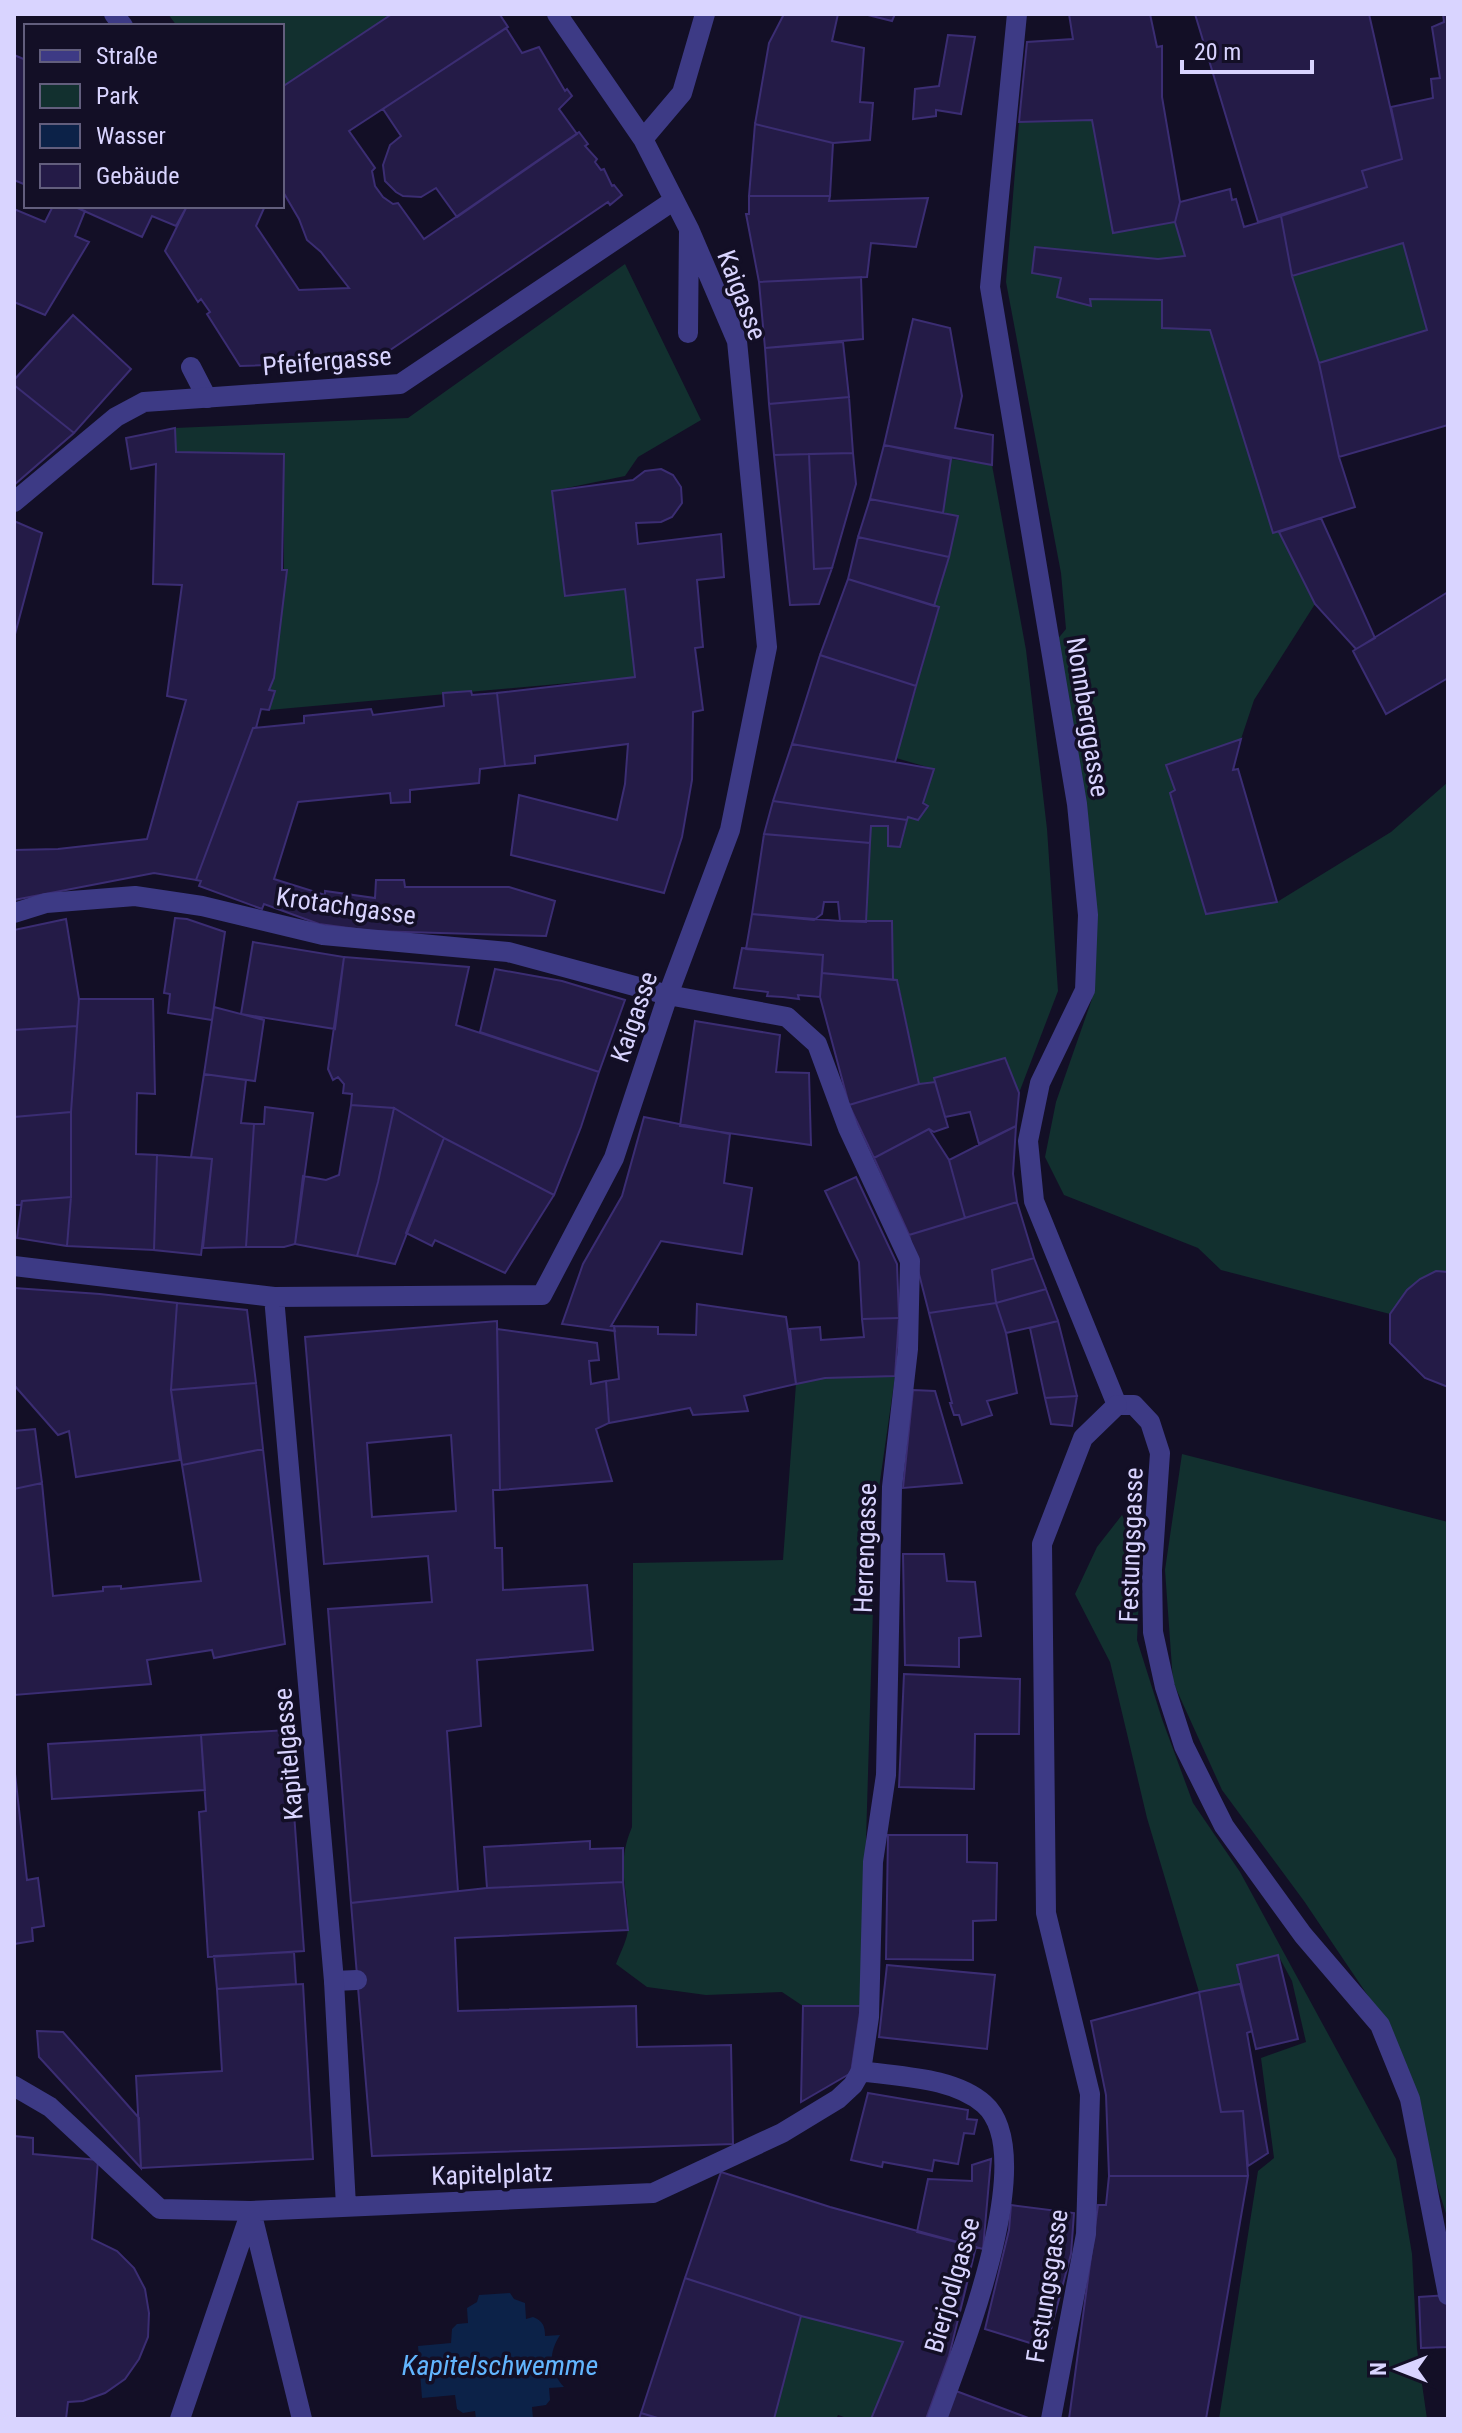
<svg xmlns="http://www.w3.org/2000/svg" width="1462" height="2433" font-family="'Roboto Condensed',sans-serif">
<rect width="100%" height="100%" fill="#130f26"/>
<path fill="#12302f" d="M168 14H392L282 87V26H177Z
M1092 120 1113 233 1175 222 1185 256 1158 259 1035 248 1032 272 1061 278 1057 296 1090 305V299L1162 300 1210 330 1273 533 1279 532 1315 604 1254 700 1241 739 1166 766 1175 790 1171 793 1206 914 1277 902 1391 832 1448 782V1272C1419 1271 1405 1293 1390 1314L1221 1270 1198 1248 1064 1195 1045 1157 1056 1102 1092 999 1056 641 1066 629 1061 573 1006 282 1019 122Z
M1403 243 1427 330 1319 363 1292 276Z
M625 264 701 420 638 457 625 476 552 491 565 595 625 589 635 677 269 710 275 692 269 690 274 678 284 589V454L176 452 175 428 408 418Z
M951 459 992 465 1026 650 1047 829 1058 991 1019 1093 1005 1058 935 1078V1082L919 1084 898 981 893 980 892 921 866 922 871 826H888V845L899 847 908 817 923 803 934 769 896 758 939 608 934 606 958 517 943 513Z
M895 1376 876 1509 861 2006H803L782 1992 706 1995 647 1987 616 1964C620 1953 628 1939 628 1928 629 1889 615 1867 632 1827L633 1563 783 1560 796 1384 825 1378Z
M1182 1454 1448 1522V2220L1387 2024 1304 1901 1222 1790 1173 1682 1165 1570Z
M1122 1515 1141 1553 1137 1640 1162 1719 1193 1803 1240 1872 1396 2159 1412 2254 1417 2349 1427 2419H1219L1258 2171 1274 2158 1261 2058 1306 2042 1292 1981 1278 1955 1237 1965 1240 1984 1199 1992 1147 1818 1110 1662 1075 1594 1097 1547Z
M801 2316 903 2342 871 2419H850L838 2415 836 2419H774Z"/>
<path fill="#0c2248" d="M510 2293 514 2299 525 2303 526 2319 533 2317C543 2321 545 2326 545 2336L560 2335C548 2354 549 2370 564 2387L549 2388 550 2400 546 2405 532 2407 533 2419H476L475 2411 463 2413 457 2409 455 2395 422 2398 418 2346 451 2343 452 2329 457 2324 468 2323 467 2308 477 2302 479 2295Z"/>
<path fill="#241b47" stroke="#3b2d73" stroke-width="2" fill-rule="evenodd" d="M392 14H496L500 15 508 27 349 131 375 168 372 171 375 186 383 197 393 204 398 203 424 239 579 132 588 144 585 146 597 159 595 162 601 170 604 169 612 186 614 185 622 195 610 205 608 202 374 361 240 366 207 314 210 312 201 299 198 302 165 251 187 206H265L256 226 299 290 349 288 321 252 307 240 299 219 282 190V87Z
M784 14H838L832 41 864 48 860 102 873 103 870 140 833 143 755 124 769 43Z
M864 14H895L892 21Z
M1069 14H1150L1157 47 1162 46V97L1180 202 1175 222 1113 233 1092 120 1019 122 1027 42 1073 39Z
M1195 14H1369L1402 159 1362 171 1367 187 1258 222Z
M1443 14H1448V425L1339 457 1319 363 1427 330 1403 243 1292 276 1281 216 1367 187 1362 171 1402 159 1391 107 1433 98 1431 79 1440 78 1432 27 1444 22Z
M506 28 522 53 539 47 565 91 567 89 572 96 559 109 577 134 457 217 436 188 421 197 403 196 396 192 385 181 383 165 390 145 401 136 383 109Z
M948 35 975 37 961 114 936 110V116L913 119 915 89 939 86Z
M14 55 26 60V185L14 180Z
M755 124 833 143 830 196H749Z
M1230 189 1232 200 1236 199 1244 227 1281 216 1292 276 1319 363 1339 457 1355 507 1273 533 1210 330 1162 328V300L1090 299 1091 306 1057 297 1061 278 1032 273 1035 247 1158 259 1185 256 1175 222 1180 202Z
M749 196H830L829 201 928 198 916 247 871 243 867 277 759 282 746 214H749Z
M53 206H73L85 211 75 236 89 242 45 315 14 302V209L45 222Z
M73 206H187L176 226 152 216 142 237Z
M861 277 863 339 765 348 759 282Z
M73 315 131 369 74 433 14 385V380Z
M913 319 950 328 962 396 955 428 993 435 992 465 884 445Z
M843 342 849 397 769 404 765 348Z
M14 385 74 433 14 485Z
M849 397 853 453 774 455 769 404Z
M175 428 176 452 284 454 282 570H287L274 678 269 690 275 691 269 710 261 709 256 728H253L196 880 154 873 14 900V850L58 849 147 839 186 700 167 696 182 585 153 584 156 464 131 469 126 438Z
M884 445 951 459 943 513 870 499Z
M853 453 856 484 832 568 814 569 809 454Z
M809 454 814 569 832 568 819 604 790 605 774 455Z
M661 469 673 475 681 487 682 503 672 517 661 522 636 523 638 544 721 534 724 577 697 580 703 647 695 648 703 710 693 712 692 780 682 837 664 893 511 855 519 795 617 820 625 784 628 744 535 756V763L505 766 497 693 635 677 625 589 565 596 552 491 633 480 645 471Z
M870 499 958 516 949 557 858 537Z
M1321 518 1375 638 1356 649 1315 604 1279 532Z
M14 521 42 533 14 638Z
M858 537 949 557 934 606 848 579Z
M848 579 939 607 916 686 820 655Z
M1448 592V678L1386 714 1353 651Z
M820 655 916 686 895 762 792 744Z
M471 691 472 695 497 693 505 766 480 769 479 783 410 790V802L391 803 390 793 298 802 274 879 325 895V891L375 898 376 880H404L405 887H509L555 901 546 936 371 931 319 924 264 904 262 909 199 886 201 881 196 880 253 728 304 723V716L371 709 373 715 444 706 443 693Z
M1241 739 1233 770 1238 769 1277 902 1206 914 1170 793 1175 790 1166 765Z
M792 744 934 769 923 803 928 806 918 820 908 817 907 820 773 801Z
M773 801 907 820 900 847 888 846V826H871L870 843 764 834Z
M764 834 870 843 866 922 840 921 838 902H824L822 914 814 920 752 914Z
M752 914 840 921H892L893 980 822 973 823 955 746 949Z
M175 918 187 919 225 932 212 1020 168 1013 170 994 164 993Z
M66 919 79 999 77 1026 14 1030V930Z
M253 942 344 957 335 1029 241 1014Z
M742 948 823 955 820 997 798 995 799 999 783 997 767 996 768 992 734 988Z
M344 957 469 967 456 1025 599 1072 581 1127 554 1195 444 1138 394 1108 351 1105 352 1094 343 1093 344 1084 338 1077 333 1080 328 1069Z
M495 969 562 981 625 1000 599 1072 480 1032Z
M822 973 897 980 919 1084 849 1105 820 997Z
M79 999H153L155 1094 137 1093 136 1154 157 1155 154 1250 67 1246 71 1197V1112Z
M214 1007 264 1020 255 1081 204 1074Z
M695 1021 780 1035 776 1072 809 1073 811 1145 680 1126Z
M77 1026 71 1112 14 1117V1030Z
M1005 1058 1019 1093 1016 1126 979 1144 970 1112 945 1117 934 1078Z
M204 1074 246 1080 241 1123 254 1124 246 1247 203 1248 212 1159 191 1157Z
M935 1082 948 1127 934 1132 929 1129 874 1158 849 1105 919 1084Z
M351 1105 394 1108 378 1182 357 1256 295 1244 303 1176 326 1180 339 1175Z
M265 1107 313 1113 295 1244 284 1247H246L254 1124H264Z
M394 1108 444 1138 395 1264 357 1256 378 1182Z
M71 1112V1197L22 1201 21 1205H14V1117Z
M644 1117 730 1134 724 1183 752 1188 742 1254 661 1241 611 1326H614L615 1331 562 1324 583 1264 622 1196Z
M1016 1126 1013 1174 1017 1202 965 1218 949 1160Z
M929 1129 949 1160 965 1218 909 1235 874 1158Z
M444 1138 554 1195 505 1273 435 1240 432 1246 406 1233Z
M157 1155 212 1159 201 1255 154 1250Z
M856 1177 897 1264 899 1318 862 1319 859 1262 825 1191Z
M71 1197 67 1246 17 1238 22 1201Z
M1017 1202 1034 1258 992 1270 996 1303 929 1313 909 1235Z
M1034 1258 1046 1289 996 1303 992 1270Z
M1436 1271 1448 1272V1387L1425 1378 1390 1343V1314L1407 1290 1420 1279Z
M14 1288 100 1294 177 1303 171 1390 180 1460 76 1477 69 1431 58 1435 14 1385Z
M1046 1289 1058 1321 1006 1333 996 1303Z
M177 1303 247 1310 256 1383 171 1390Z
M996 1303 1006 1333 1017 1393 987 1401 992 1415 962 1425 959 1415H954L950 1403H952L929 1313Z
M697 1304 786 1317 796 1384 744 1396 748 1411 693 1415 690 1408 609 1423 606 1381 619 1379 614 1326 658 1327V1334L696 1335Z
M899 1318 895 1376 825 1378 796 1384 790 1329 820 1327 821 1340 864 1337 862 1319Z
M497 1321 500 1490H493L495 1548H502L503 1590 587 1585 593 1650 477 1660 481 1726 447 1731 458 1891 351 1903 328 1609 432 1602 428 1556 324 1564 305 1337ZM451 1435 456 1511 372 1517 367 1443Z
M1058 1321 1077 1396 1045 1398 1030 1328Z
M497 1329 597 1343 599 1360 589 1361 591 1384 606 1381 609 1423 596 1429 612 1481 500 1490Z
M256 1383 263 1449 182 1465 171 1390Z
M913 1390 935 1391 962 1483 903 1488Z
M1077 1396 1072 1426 1051 1424 1045 1398Z
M35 1429 42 1483 14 1489V1431Z
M263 1449 285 1644 214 1658 212 1650 147 1660 151 1684 14 1695V1489L42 1483 53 1596 103 1591V1587L121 1586V1589L201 1581 182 1465Z
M903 1554H944L947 1581 975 1582 981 1636 959 1638V1667L905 1665Z
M904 1674 1020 1679 1019 1734H975L974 1789 899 1787Z
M288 1730 304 1951 208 1957 199 1812 206 1811 201 1735Z
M201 1735 205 1790 52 1799 48 1744Z
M14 1765 27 1880 38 1878 44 1926 32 1928 33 1941 14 1944Z
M888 1835H967V1862L997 1863 996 1920 973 1921V1960L886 1959Z
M590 1841V1849L623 1848V1882L487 1888 484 1847Z
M623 1882 628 1930 455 1938 458 2011 636 2006 637 2047 731 2045 733 2144 372 2156 351 1903 487 1888Z
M294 1952 296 1984 217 1989 214 1956Z
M1278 1955 1298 2039 1256 2049 1237 1965Z
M887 1965 995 1975 987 2049 879 2037Z
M303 1984 313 2159 141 2168 136 2076 222 2071 217 1989Z
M1240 1984 1252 2031 1247 2033 1268 2153 1248 2166 1243 2111 1221 2112 1199 1992Z
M1199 1992 1221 2112 1243 2111 1248 2176H1109L1106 2095 1091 2021Z
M803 2006H861L851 2073 801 2102Z
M37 2031 63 2032 139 2118 141 2168 39 2057Z
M868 2093 968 2110 967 2119 977 2120 974 2134 964 2133 958 2164 934 2160 932 2171 883 2162 882 2167 851 2160Z
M14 2136 33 2138V2154L98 2160 92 2239 117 2251 134 2268 145 2289 149 2313 148 2337 139 2359 125 2379 105 2393 83 2401 68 2402 66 2419H14Z
M991 2159 983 2249 917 2232 928 2179 972 2181V2165Z
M721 2172 830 2207 976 2247 949 2356 926 2419H871L903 2342 801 2316 685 2278Z
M1109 2176H1248L1206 2419H1069L1098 2205H1106Z
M1011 2205 1074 2213 1071 2254 1046 2348 985 2329 1009 2230Z
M685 2278 801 2316 774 2419H661L641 2413Z
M1448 2295V2347L1421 2348 1419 2297Z
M956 2391 1031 2419H946Z
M641 2413 661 2419H639Z"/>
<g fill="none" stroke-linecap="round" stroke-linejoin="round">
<path stroke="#3d3a85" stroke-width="20" d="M114 14 123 26
M1017 14 990 287 1077 804 1088 915 1085 990 1040 1083 1028 1141 1034 1201 1117 1405H1134L1150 1422 1160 1453 1152 1570 1153 1632 1165 1687 1184 1746 1224 1826 1303 1935 1380 2025 1410 2099 1448 2295
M191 367 207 398
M334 1981 357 1980"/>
<path stroke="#3d3a85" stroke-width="20" d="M557 14 643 139 689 229 688 333
M643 139 682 93 705 14
M14 502 116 417 144 402 400 384 673 201
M14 913 46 903 135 896 202 906 323 935 508 952 668 995 787 1017 817 1044 848 1128 910 1261 908 1349 892 1487 886 1775 873 1862 869 2017 861 2071 853 2085 838 2099 782 2133 653 2193 251 2211 160 2209 50 2107 14 2086
M14 1266 274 1297 542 1295 614 1158 668 995 730 830 767 647 737 341 689 229
M274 1297 334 1981 346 2206
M861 2071C900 2077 953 2077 984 2104 1042 2155 959 2357 937 2419
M251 2211 302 2419
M180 2419 251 2211
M1051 2419 1086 2234 1090 2094 1046 1913 1042 1544 1083 1438 1117 1405"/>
</g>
<g text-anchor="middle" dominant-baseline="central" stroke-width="7" stroke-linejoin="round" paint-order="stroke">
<g font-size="26" fill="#d9d4ff" stroke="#130f26">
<text transform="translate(742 295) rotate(69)">Kaigasse</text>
<text transform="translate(327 361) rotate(-5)">Pfeifergasse</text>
<text transform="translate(1088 717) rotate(81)">Nonnberggasse</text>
<text transform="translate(346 906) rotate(8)">Krotachgasse</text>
<text transform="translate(634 1017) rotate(-71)">Kaigasse</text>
<text transform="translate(1131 1545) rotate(-88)">Festungsgasse</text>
<text transform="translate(865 1548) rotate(-88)">Herrengasse</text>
<text transform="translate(288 1754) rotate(-95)">Kapitelgasse</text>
<text transform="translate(492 2174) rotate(-2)">Kapitelplatz</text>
<text transform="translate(952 2285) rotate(-74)">Bierjodlgasse</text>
<text transform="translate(1047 2286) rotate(-81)">Festungsgasse</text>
</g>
<g font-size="28" font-style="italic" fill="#62b6ff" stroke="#130f26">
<text x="500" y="2365">Kapitelschwemme</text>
</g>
</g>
<rect width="1462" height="2433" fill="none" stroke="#d9d4ff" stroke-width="32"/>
<rect x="24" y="24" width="260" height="184" fill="#130f26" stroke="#625e7d" stroke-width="2"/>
<rect x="40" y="50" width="40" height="12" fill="#3d3a85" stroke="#625e7d" stroke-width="2"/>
<text x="96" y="64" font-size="24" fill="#d9d4ff">Straße</text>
<rect x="40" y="84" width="40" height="24" fill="#12302f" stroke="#625e7d" stroke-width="2"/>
<text x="96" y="104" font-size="24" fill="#d9d4ff">Park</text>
<rect x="40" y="124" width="40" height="24" fill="#0c2248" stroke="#625e7d" stroke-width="2"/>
<text x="96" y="144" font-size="24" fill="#d9d4ff">Wasser</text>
<rect x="40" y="164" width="40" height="24" fill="#241b47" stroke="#625e7d" stroke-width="2"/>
<text x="96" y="184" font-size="24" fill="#d9d4ff">Gebäude</text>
<g transform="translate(1398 2369) rotate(270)" stroke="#130f26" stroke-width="6" paint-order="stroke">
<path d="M0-6L14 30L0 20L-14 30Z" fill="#d9d4ff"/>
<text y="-12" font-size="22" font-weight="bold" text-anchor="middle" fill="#d9d4ff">N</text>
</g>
<path d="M1182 60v12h130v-12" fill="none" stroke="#d9d4ff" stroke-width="4"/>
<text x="1194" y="60" font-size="24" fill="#d9d4ff" stroke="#130f26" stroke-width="6" paint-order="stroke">20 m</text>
</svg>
